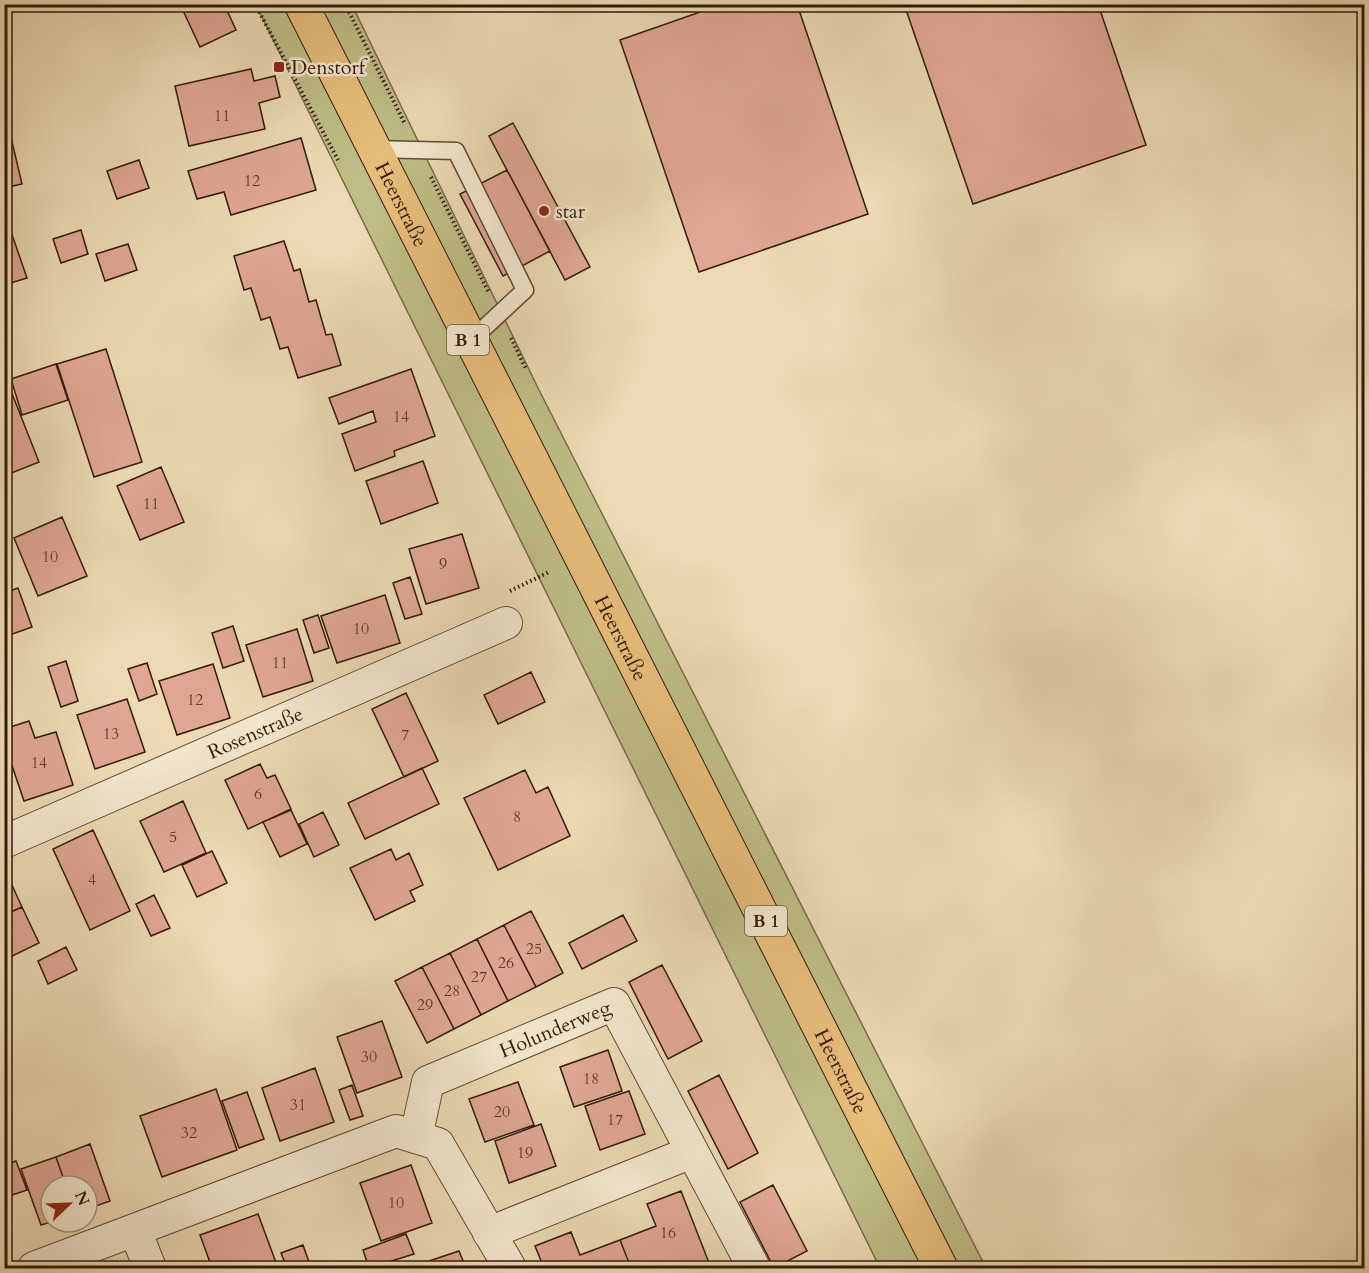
<svg xmlns="http://www.w3.org/2000/svg" width="1369" height="1273" font-family="Cardo,serif">
<rect width="100%" height="100%" fill="#ebdab3"/>
<filter id="stains"><feTurbulence type="fractalNoise" baseFrequency=".00333" numOctaves="4"/><feColorMatrix values="0 0 0 0 .2 0 0 0 0 .09 0 0 0 0 .02 0 0 0 .5 -.17"/></filter>
<radialGradient id="worn" r=".72"><stop offset=".6" stop-color="#630" stop-opacity="0"/><stop offset="1" stop-color="#630" stop-opacity=".3"/></radialGradient>
<path fill="#bfbd87" stroke="#7a6b4a" stroke-width="1.5" d="M256 5H352L538 388 986 1268H880Z"/>
<path fill="#dfa793" stroke="#34190c" stroke-width="1.5" d="M180 4H224L236 30 200 47Z
M723 4H797L868 214 699 272 620 40Z
M904 4H1098L1146 145 973 204Z
M251 69 254 81 275 76 280 97 259 103 265 129 189 146 175 86Z
M513 123 590 267 565 280 489 136Z
M9 129 22 184 4 188V130Z
M301 138 316 190 231 215 224 192 197 199 188 171Z
M139 160 149 188 117 199 107 171Z
M507 170 550 251 503 276 460 194Z
M8 223 27 278 4 285V225Z
M81 230 88 254 61 263 53 239Z
M284 241 294 271 300 269 309 302 316 300 326 335 332 334 341 365 298 378 288 347 280 349 270 317 261 320 251 288 244 290 234 256Z
M128 244 137 270 105 281 96 254Z
M106 349 142 462 94 477 57 364Z
M56 364 68 400 22 415 11 379Z
M411 369 435 436 394 451 395 456 355 471 342 434 376 422 373 411 339 424 329 398Z
M11 391 39 462 4 476V393Z
M423 461 438 503 381 524 366 481Z
M161 467 184 522 140 540 117 486Z
M62 517 87 576 38 596 14 538Z
M462 534 479 588 426 604 409 549Z
M410 577 422 614 405 619 393 583Z
M18 588 32 627 4 637V593Z
M385 595 400 643 337 663 321 616Z
M318 615 329 648 314 653 303 620Z
M233 626 244 661 223 668 212 633Z
M297 629 313 681 263 697 246 645Z
M66 661 78 701 61 707 48 667Z
M147 663 157 694 139 701 128 669Z
M213 664 230 718 177 735 159 681Z
M531 672 545 702 498 724 484 695Z
M406 693 438 761 404 777 372 709Z
M127 699 145 752 95 769 77 715Z
M29 721 35 738 56 732 73 785 24 801 4 742V729Z
M260 764 267 778 275 775 291 809 248 829 225 780Z
M422 768 439 804 365 839 348 803Z
M525 770 536 793 548 787 570 836 498 870 464 798Z
M183 801 206 853 164 872 140 821Z
M291 810 307 844 280 857 263 822Z
M323 812 339 845 314 857 299 824Z
M93 830 130 911 90 930 53 849Z
M391 849 396 860 409 853 423 885 410 891 415 901 375 920 350 868Z
M212 851 227 883 197 897 182 865Z
M5 870 22 907 4 915V871Z
M154 895 170 928 151 936 136 904Z
M22 907 39 943 4 960V915Z
M531 911 563 973 536 987 504 925Z
M623 915 637 941 582 969 569 943Z
M504 925 536 987 508 1001 477 939Z
M477 939 508 1001 481 1015 450 953Z
M66 947 77 970 48 984 38 961Z
M450 953 481 1015 454 1029 422 967Z
M662 965 702 1041 668 1059 629 982Z
M422 967 454 1029 427 1043 395 981Z
M382 1021 402 1077 357 1093 337 1037Z
M608 1050 622 1091 574 1107 560 1067Z
M315 1068 334 1122 280 1141 262 1088Z
M719 1075 758 1153 728 1169 688 1091Z
M518 1082 534 1125 485 1142 469 1099Z
M352 1085 363 1116 350 1120 339 1090Z
M216 1089 237 1150 162 1177 140 1116Z
M629 1091 645 1134 600 1150 585 1106Z
M247 1092 264 1139 239 1148 222 1101Z
M541 1124 556 1166 509 1183 495 1141Z
M90 1144 110 1201 87 1209V1186H66L56 1157Z
M56 1157 66 1186H51V1222L41 1225 21 1169Z
M16 1161 27 1190 9 1196 4 1182V1165Z
M411 1165 432 1223 381 1241 360 1183Z
M773 1185 807 1251 774 1268 740 1202Z
M681 1191 711 1268H631L620 1240 656 1226 647 1204Z
M258 1214 278 1268H212L200 1235Z
M571 1232 580 1255 620 1240 631 1268H544L535 1246Z
M406 1234 414 1254 369 1268 363 1250Z
M303 1245 311 1268H287L281 1253Z
M459 1251 466 1268H408Z"/>
<g fill="none" stroke-linecap="round" stroke-linejoin="round">
<defs>
<path id="service" d="M373 149 456 151 525 290 469 342"/>
<g id="minor">
<path id="s1" d="M4 842 506 623"/>
<path id="s2" d="M416 1137 428 1082 614 1004 754 1268"/>
<path d="M135 1230 150 1268"/>
<path d="M489 1233 692 1152"/>
<path d="M34 1268 396 1131 438 1144 510 1268"/>
</g>
<g id="primary">
<path id="s3" d="M301 4C513 427 728 847 941 1268"/>
</g>
</defs>
<use href="#service" stroke="#624936" stroke-width="19"/>
<use href="#minor" stroke="#624936" stroke-width="34"/>
<use href="#primary" stroke="#34190c" stroke-width="35"/>
<path stroke="#34190c" stroke-width="4" stroke-dasharray="1.5 3" stroke-linecap="butt" d="M255 4 338 160
M345 4 405 124
M431 177 488 291
M511 338 526 369
M510 591 549 572"/>
<use href="#service" stroke="#f2e7ce" stroke-width="16"/>
<use href="#minor" stroke="#f2e7ce" stroke-width="32"/>
<use href="#primary" stroke="#e6bd7a" stroke-width="33"/>
</g>
<g fill="#8f2418" stroke="#f2e7ce" stroke-width="2">
<rect x="273" y="61" width="12" height="12" rx="3"/>
<circle cx="544" cy="211" r="6"/>
</g>
<g text-anchor="middle" dominant-baseline="central" stroke-width="5" stroke-linejoin="round" paint-order="stroke">
<g font-size="16" fill="#5f3c2e">
<text x="222" y="116">11</text>
<text x="252" y="181">12</text>
<text x="401" y="417">14</text>
<text x="151" y="504">11</text>
<text x="50" y="557">10</text>
<text x="443" y="564">9</text>
<text x="361" y="629">10</text>
<text x="280" y="663">11</text>
<text x="195" y="700">12</text>
<text x="111" y="734">13</text>
<text x="405" y="735">7</text>
<text x="39" y="763">14</text>
<text x="258" y="794">6</text>
<text x="517" y="817">8</text>
<text x="173" y="837">5</text>
<text x="92" y="880">4</text>
<text x="534" y="949">25</text>
<text x="506" y="963">26</text>
<text x="479" y="977">27</text>
<text x="452" y="991">28</text>
<text x="425" y="1005">29</text>
<text x="369" y="1057">30</text>
<text x="591" y="1079">18</text>
<text x="298" y="1105">31</text>
<text x="502" y="1112">20</text>
<text x="615" y="1120">17</text>
<text x="189" y="1133">32</text>
<text x="525" y="1153">19</text>
<text x="396" y="1203">10</text>
<text x="668" y="1233">16</text>
</g>
<g fill="#f2e7ce" stroke="#6d5746" stroke-width="1.5">
<rect x="447" y="325" width="42" height="30" rx="4.5"/>
<rect x="745" y="906" width="42" height="30" rx="4.5"/>
</g>
<g font-size="18" font-weight="bold" fill="#34190c">
<text x="468" y="340">B 1</text>
<text x="766" y="921">B 1</text>
</g>
<g font-size="20" fill="#34190c" stroke="#f2e7ce" text-anchor="start">
<text x="291" y="67">Denstorf</text>
<text x="556" y="211">star</text>
</g>
<g font-size="20" fill="#34190c" stroke="#f2e7ce">
<text stroke="none"><textPath href="#s3" startOffset="224">Heerstraße</textPath></text>
<text stroke="none"><textPath href="#s3" startOffset="710">Heerstraße</textPath></text>
<text stroke="none"><textPath href="#s1" startOffset="274">Rosenstraße</textPath></text>
<text stroke="none"><textPath href="#s2" startOffset="194">Holunderweg</textPath></text>
<text stroke="none"><textPath href="#s3" startOffset="1196">Heerstraße</textPath></text>
</g>
</g>
<rect width="1369" height="1273" fill="none" stroke="#ebdab3" stroke-width="24"/>
<rect x="6" y="6" width="1357" height="1261" fill="none" stroke="#34190c" stroke-width="3"/>
<rect x="12" y="12" width="1345" height="1249" fill="none" stroke="#34190c" stroke-width="1.5"/>
<g transform="translate(69 1204) rotate(67)"><circle r="28" fill="#f2e7ce" stroke="#a69580" stroke-width="1.5"/>
<path d="M0-4.5L10 22L0 15L-10 22Z" fill="#8f2418"/>
<text y="-9" font-size="16" font-weight="bold" text-anchor="middle" fill="#34190c">N</text>
</g>
<rect width="100%" height="100%" filter="url(#stains)"/>
<rect width="100%" height="100%" fill="url(#worn)"/>
</svg>
